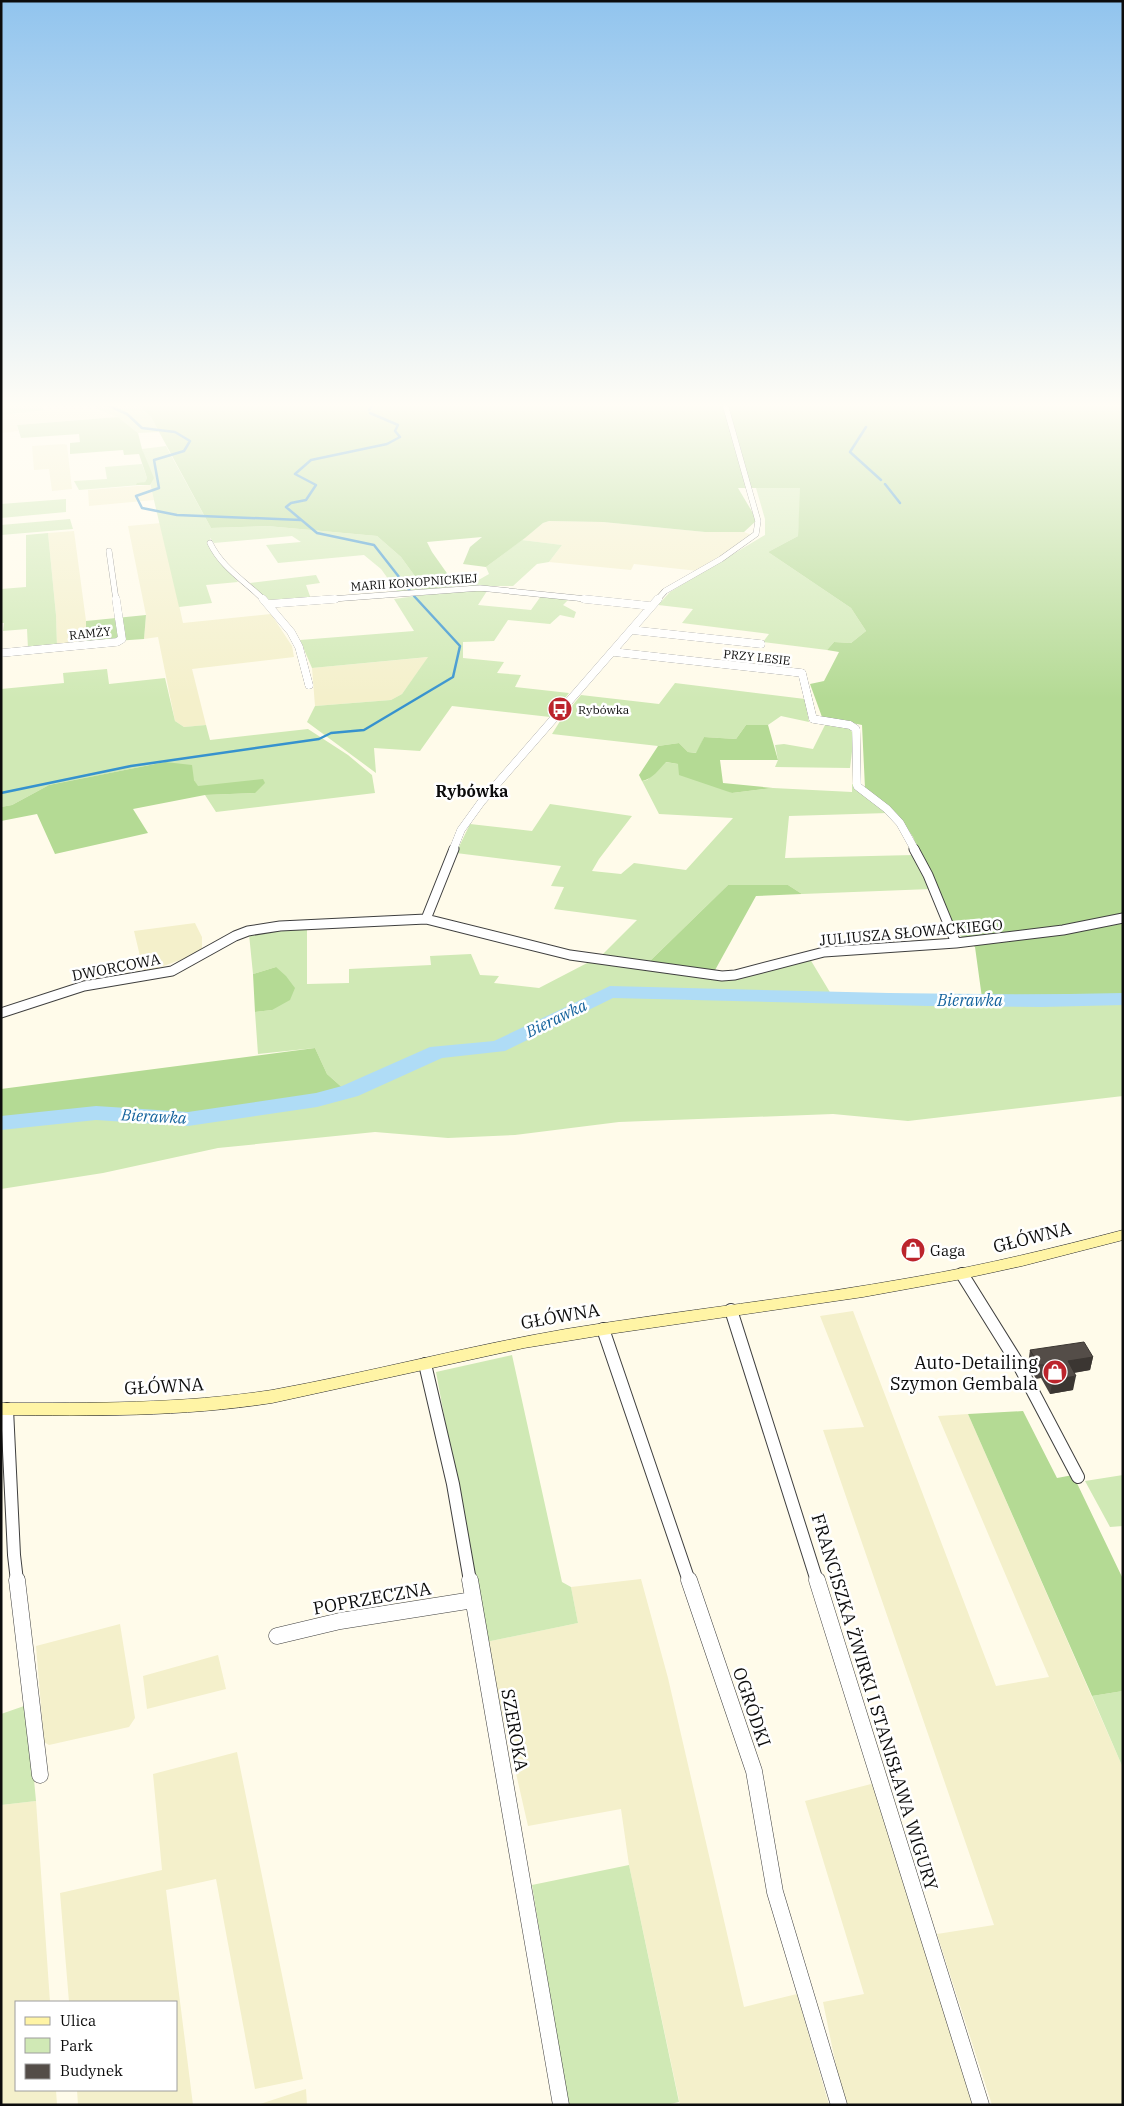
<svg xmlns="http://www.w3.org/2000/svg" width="1124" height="2106" font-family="'IBM Plex Serif',serif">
<rect width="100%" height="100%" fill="#fffbea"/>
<path fill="#f4f0cb" d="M43 404H90L97 409 118 417 17 425 18 431 2 433 1 415 21 413 44 406Z
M64 444 67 445 72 489 52 491 49 469 34 470 32 446Z
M150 485 154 500 89 506 88 490Z
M549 521 603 522 705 532H744L752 535 698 571 634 564 631 570 549 562 562 545 522 540 543 523Z
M161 523 183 623 271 614 292 646 294 657 192 669 206 725 184 727 175 721 158 637 144 639 146 615 128 526Z
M74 531 86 621V643L57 646 56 615 48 533Z
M429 657 402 694 391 700 315 706 312 668Z
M195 923 202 937V950L197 954 144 973 134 931Z
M853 1311 996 1686 1049 1677 938 1416 968 1414 1123 1768V2105H992L937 1934 994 1925 823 1430 864 1427 820 1316Z
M641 1579 668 1678 744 2007 797 1994 829 2105H680L629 1865 621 1809 528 1826 486 1642 578 1623 571 1587Z
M120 1624 135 1718 129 1727 49 1745 44 1742 36 1646Z
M218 1655 226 1689 147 1709 143 1676Z
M237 1752 303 2079 255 2089 216 1879 166 1890 193 2105H78L77 2090H176V2002H69L60 1893 162 1870 153 1774Z
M875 1783 975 2105H844L823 2002 864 1994 805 1801Z
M36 1801 50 2002H16V2090H56L57 2105H1V1805Z
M306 2089 307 2105H257Z"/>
<path fill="#d0e9b5" d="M43 404 44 410 1 415V405Z
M90 404H137L151 417 159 432 138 433 118 417 97 409Z
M166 446 211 528 267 526 377 536 401 557 425 590 399 594 381 569 364 555 278 563 266 545 301 542 292 536 214 543 210 538V549L238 582 206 585 212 603 179 607 142 449Z
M142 464 147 478 145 482 137 485H140L79 490 74 481 107 479 105 467Z
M756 488H801L798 536 768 552 851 608 866 631 851 643 834 642 827 650 763 642 769 634 682 623 693 609 658 605 670 592 765 535V519Z
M66 499V512L1 518V504Z
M70 519 73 529 1 535V525Z
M48 533 56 615 57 646 28 649 27 629 3 631 4 623H1V589L26 587V535Z
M522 540 562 545 549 562 537 564 513 586H468L489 574 486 567Z
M316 575 320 583 306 585 311 599 270 602 250 583Z
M462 590 487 591 478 605 531 610 541 596 569 599 563 605 576 612 574 618 560 615 550 624 508 620 494 641 463 642V658L504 662 497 673 521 675 515 687 569 693 550 717 452 706 420 751 374 748 376 773 307 722 315 706 391 700 402 694 428 657 312 668 300 640 414 631 394 599Z
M107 669 109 684 165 678 175 721 184 727 206 725 210 740 308 729 348 755 372 775 375 793 216 812 205 795 255 793 197 786 194 780 165 762 49 785 12 805 1 807V689L64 683 63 673Z
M675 683 805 699 809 722 781 716 768 725H746L736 739 704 737 697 753 688 752 679 743 658 746 552 734 562 718 581 695 659 704Z
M825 725 850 729 854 735 850 768 775 767 778 760 775 745 784 744 813 749Z
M665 762 678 764 732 793 773 788 852 792V784L888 813 789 816 785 858 914 855 931 889 802 894 788 885H728L650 961 602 955 637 920 554 909 564 887 551 886 561 866 456 853 470 824 532 831 550 804 632 816 599 859 592 871 621 874 634 863 686 870 733 818 659 814 642 781 647 780Z
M307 929V984L349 983V969L431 965 430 956 471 954 480 975 499 976 494 983 539 988 591 961 720 979 810 959 831 994 607 990 551 1015 575 1014 612 996 1123 1002V1096L908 1121 833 1114 619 1122 515 1135 448 1138 375 1132 218 1148 103 1173 1 1189V1125L95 1114 194 1119 317 1102 346 1094 366 1086 345 1090 327 1074 315 1048 258 1054 255 1012 272 1010 276 967 253 974 249 934Z
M512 1355 562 1582 571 1587 578 1623 486 1642 436 1372Z
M1123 1475V1526L1110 1527 1085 1481Z
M1123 1691V1768L1092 1696Z
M27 1705 36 1801 1 1805V1714Z
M629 1865 679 2102 666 2105H568L532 1885Z"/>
<path fill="#b4da94" d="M137 404H1123V997L982 998 975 947 953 930 913 837 903 822 865 788 862 725 822 717 810 684 824 681 839 652 827 650 834 642 851 643 866 631 851 608 768 552 798 536 800 488H738L757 520 744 532H705L603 522 549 521 543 523 525 538 486 567 463 564 470 547 482 537 427 542 432 552 456 586 425 590 401 557 377 536 267 526 211 528 151 417Z
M118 417 138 433 142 449 154 478 150 485H136L137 483 145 482 147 478 139 454 124 455 123 450 70 454V443L80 442 79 434 21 438 17 425Z
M146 615 144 639 86 643V621Z
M746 725H768L778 760H720L723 783 773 788 732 793 679 775 678 764 666 762C658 770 654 778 642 781L639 775 658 746 679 743 688 752 696 753 704 737 736 739Z
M165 762 192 765 194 780 198 786 263 779 265 783 255 793 205 795 133 809 148 833 55 854 37 814 1 821V807L12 805 49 785Z
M728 885H788L802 894 756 896 714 972 650 961Z
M276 967 286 976 295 988 290 1000 272 1010 255 1012 253 974Z
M315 1048 327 1074 345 1090 190 1115 99 1110 1 1122V1089Z
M1023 1411 1057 1478 1073 1475 1123 1579V1691L1092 1696 968 1414Z"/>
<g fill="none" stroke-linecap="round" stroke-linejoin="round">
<path stroke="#3692ce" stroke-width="2.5" d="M105 404 127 414 142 428 175 432 190 441 184 451 154 460 159 488 136 496 142 508 177 515 301 520
M369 410 373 404
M370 413 398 425 395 431 400 437 387 444 311 460 295 474 316 485 306 500 291 503 286 507 317 533 374 545 410 591
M866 427 850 452 881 480
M885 484 900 503
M1 793 131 766 319 739 331 733 364 730 453 677 460 646 414 596"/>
<path fill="#afdcf6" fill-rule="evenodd" d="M610 986C781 990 952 997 1123 993V1005L1042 1007 928 1006 613 998 505 1051 442 1058 358 1096 317 1107 188 1126 96 1120 1 1130V1116L96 1106 188 1112 316 1093 342 1086 430 1047 494 1041Z"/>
<defs>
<path id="minor-far4" d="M210 543C222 568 245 581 264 600
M109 551 116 600
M318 600 480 588 596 600
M657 600 665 591 721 559 756 534 758 521 725 404"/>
<path id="minor-far3" d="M263 599 291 632 299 647 309 685
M584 599 651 606
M268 604 335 599
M631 630 761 644
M613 652 802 673 813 719 850 725 856 729 857 786 887 809 900 823 915 850
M1 653 117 642 122 639 116 599
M453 850 461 830 482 801 658 599"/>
<path id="minor-far2" d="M914 849 928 875 956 943
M426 919 454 849
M1 1013 84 986 172 971 235 936 248 931 280 926 426 919 570 955 722 976 735 975 824 952 956 943 1063 930 1123 918"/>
<path id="minor-far1" d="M962 1274 1020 1367 1078 1477
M731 1310 817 1581
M603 1329 689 1581
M425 1364 453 1484 470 1581
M7 1409 14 1555 17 1581"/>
<path id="minor" d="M17 1580 40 1775
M470 1580 561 2105
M689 1580 754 1771 775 1892 839 2105
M817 1580 981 2105
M277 1636 340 1621 473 1600"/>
<path id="secondary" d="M1123 1230V1240L1022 1266 962 1279 863 1297 616 1333 524 1348 272 1403C182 1417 92 1416 1 1415V1403C92 1403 182 1404 272 1390 371 1372 467 1346 566 1329 682 1310 799 1298 915 1277 985 1265 1054 1248 1123 1230Z"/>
</defs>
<use href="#minor-far4" stroke="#3f3f3f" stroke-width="6"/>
<use href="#minor-far3" stroke="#3f3f3f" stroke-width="8"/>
<use href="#minor-far2" stroke="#3f3f3f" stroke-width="11"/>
<use href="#minor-far1" stroke="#3f3f3f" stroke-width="14"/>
<use href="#minor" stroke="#3f3f3f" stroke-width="17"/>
<use href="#secondary" stroke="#2e2e2e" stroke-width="1"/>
<use href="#minor-far4" stroke="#fff" stroke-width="5.5"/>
<use href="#minor-far3" stroke="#fff" stroke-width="8"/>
<use href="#minor-far2" stroke="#fff" stroke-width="9"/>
<use href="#minor-far1" stroke="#fff" stroke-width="12"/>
<use href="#minor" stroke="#fff" stroke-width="16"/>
<use href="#secondary" fill="#fff4a5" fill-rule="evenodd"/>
</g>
<path fill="#48423e" d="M1030 1350 1093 1357 1090 1370 1074 1373 1073 1390 1050 1394 1041 1378 1036 1379 1028 1364Z"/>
<path fill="#3b3632" d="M1093 1357 1090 1370 1065 1374 1068 1361Z
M1076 1376 1073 1390 1050 1394 1053 1380Z"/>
<path fill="#544d48" stroke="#3b3632" d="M1084 1342 1093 1357 1068 1361 1076 1376 1053 1380 1044 1365H1039L1030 1350Z"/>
<linearGradient id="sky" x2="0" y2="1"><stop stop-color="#91c4ee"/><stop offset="0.58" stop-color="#fffdf6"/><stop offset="1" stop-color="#fffdf6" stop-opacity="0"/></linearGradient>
<rect width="1124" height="699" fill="url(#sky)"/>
<defs>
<symbol id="bus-disc" viewBox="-11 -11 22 22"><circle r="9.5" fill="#bc242c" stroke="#fff"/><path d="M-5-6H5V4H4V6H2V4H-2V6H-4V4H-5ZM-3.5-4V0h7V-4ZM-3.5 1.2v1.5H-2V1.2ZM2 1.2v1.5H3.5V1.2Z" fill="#fff"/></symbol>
<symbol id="shop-disc" viewBox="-11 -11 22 22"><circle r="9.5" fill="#bc242c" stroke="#fff"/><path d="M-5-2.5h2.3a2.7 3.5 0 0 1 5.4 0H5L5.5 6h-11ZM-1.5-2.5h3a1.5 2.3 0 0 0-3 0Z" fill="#fff"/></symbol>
</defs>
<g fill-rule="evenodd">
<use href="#bus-disc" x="546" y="695" width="28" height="28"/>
<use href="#shop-disc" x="899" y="1236" width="28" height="28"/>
<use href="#shop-disc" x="1041" y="1358" width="28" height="28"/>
</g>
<g text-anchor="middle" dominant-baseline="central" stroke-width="5" stroke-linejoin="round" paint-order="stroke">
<g font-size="12" fill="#0c0c0c" stroke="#fff">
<text transform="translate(414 582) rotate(-4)">MARII KONOPNICKIEJ</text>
<text transform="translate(90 633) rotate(-6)">RAMŻY</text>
<text transform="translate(757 657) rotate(6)">PRZY LESIE</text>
</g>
<g font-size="12" fill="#0c0c0c" stroke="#fff" text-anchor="start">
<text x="578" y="709">Rybówka</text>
</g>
<g font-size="15" fill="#0c0c0c" stroke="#fff">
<text transform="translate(911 932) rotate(-5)">JULIUSZA SŁOWACKIEGO</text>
<text transform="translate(116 967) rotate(-11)">DWORCOWA</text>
</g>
<g font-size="15" fill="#0c0c0c" stroke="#fff" text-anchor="start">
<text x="930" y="1250">Gaga</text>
</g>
<g font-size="16" font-weight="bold" fill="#0c0c0c" stroke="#fff">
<text x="472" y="791">Rybówka</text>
</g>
<g font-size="16" font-style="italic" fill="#15639d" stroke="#fff">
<text x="970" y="1000">Bierawka</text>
<text transform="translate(556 1018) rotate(-26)">Bierawka</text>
<text transform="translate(154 1116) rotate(3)">Bierawka</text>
</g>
<g font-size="18" fill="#0c0c0c" stroke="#fff">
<text transform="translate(1032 1237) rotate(-14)">GŁÓWNA</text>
<text transform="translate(560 1316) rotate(-10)">GŁÓWNA</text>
<text transform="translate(164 1386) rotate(-3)">GŁÓWNA</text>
<text transform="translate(372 1598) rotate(-10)">POPRZECZNA</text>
<text transform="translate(875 1702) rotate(73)">FRANCISZKA ŻWIRKI I STANISŁAWA WIGURY</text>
<text transform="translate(752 1707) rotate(71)">OGRÓDKI</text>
<text transform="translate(515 1730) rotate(80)">SZEROKA</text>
</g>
<g font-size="18" fill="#0c0c0c" stroke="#fff" text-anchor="end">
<text x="1038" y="1362">Auto-Detailing<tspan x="1038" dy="21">Szymon Gembala</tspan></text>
</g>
</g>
<rect width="1124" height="2106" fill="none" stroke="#0c0c0c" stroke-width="5"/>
<rect x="15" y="2001" width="162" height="90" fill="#ffffff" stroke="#9e9e9e"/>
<rect x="25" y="2017" width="25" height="8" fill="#fff4a5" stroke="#9e9e9e"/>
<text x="60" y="2026" font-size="15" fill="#0c0c0c">Ulica</text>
<rect x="25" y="2038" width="25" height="15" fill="#d0e9b5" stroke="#9e9e9e"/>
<text x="60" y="2051" font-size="15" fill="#0c0c0c">Park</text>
<rect x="25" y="2064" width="25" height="15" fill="#544d48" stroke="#9e9e9e"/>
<text x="60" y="2076" font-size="15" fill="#0c0c0c">Budynek</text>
</svg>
